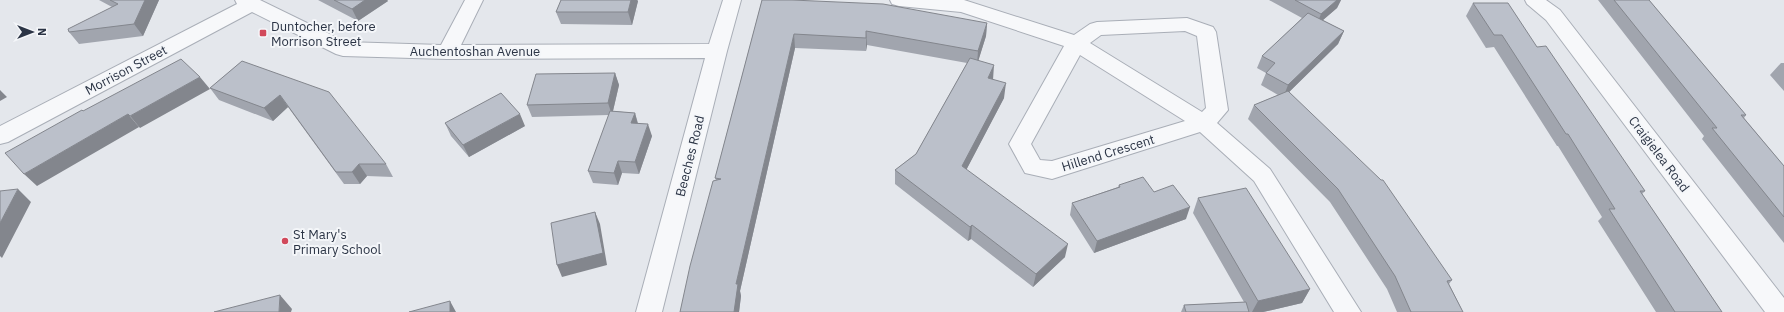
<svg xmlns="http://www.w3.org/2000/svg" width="1784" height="312" font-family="'IBM Plex Sans',sans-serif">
<rect width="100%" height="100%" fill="#e4e7ec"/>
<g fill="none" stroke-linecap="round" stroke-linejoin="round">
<defs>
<path id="minor" d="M235 0H260L346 42 441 45 465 0H483L461 45 709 44 723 0H741L727 51 662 312H636L705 58 447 59 343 56 336 54 252 12 8 142 0 144V126L237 4Z
M890 0H964L1074 35 1090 24 1097 22 1187 18 1213 27 1216 32 1228 110 1217 123 1270 169 1361 312H1334L1254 181 1200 132 1052 179 1025 173 1009 144 1064 46 961 12 899 6 892 4ZM1185 31 1197 36 1206 108 1202 112 1090 43 1101 35ZM1080 55 1185 121 1052 161 1040 160 1031 144Z
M1525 0H1546L1560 10 1784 298V312H1765L1546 20 1527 4Z"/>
</defs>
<use href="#minor" stroke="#a9aeb7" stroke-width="2"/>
<use href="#minor" fill="#f7f8fa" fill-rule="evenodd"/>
</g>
<path fill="#a1a5ae" d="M99 0H159L143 36 79 44 69 32 112 7Z
M318 0H387L388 1 358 21Z
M561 0H637L638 1 632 25 561 24 556 12Z
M762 0 987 23 986 36 978 61 993 79 1004 98 966 170 1065 257 1033 287 971 239 968 241 895 184V170L916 154 967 63 867 45 866 51 795 48 740 291 741 296 739 312H680L716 180 715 178Z
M1269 0H1341L1337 8 1323 20 1344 31 1338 44 1289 92 1452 280 1449 284 1463 312H1397L1387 289 1330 202 1248 119 1254 105 1278 95 1261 85 1266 73 1257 68 1262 56 1302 18Z
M1598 0H1649L1746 115 1744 118 1784 166V243L1702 139 1704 136Z
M1473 3 1537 47 1645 191 1642 194 1722 312H1656L1598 221 1602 217 1558 146H1557L1494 47 1486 48 1466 16Z
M242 61 386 164 393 177 367 176 360 184H344L288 107 273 121 219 100 210 88Z
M1781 63H1784V91L1770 75Z
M615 73 619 85 613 111 635 113 638 123 652 136 639 174 622 173 618 185 593 183 588 171 609 115 532 117 527 105Z
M445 123 525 126 469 157 451 136Z
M1119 185 1154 192 1186 219 1094 253 1070 215 1072 203 1118 187Z
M1198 198 1310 289 1302 303 1263 312H1181L1184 305 1244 302 1193 213Z"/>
<path fill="#83868d" d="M145 0H159L143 36 134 24Z
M365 0H387L388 1 358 21 352 9Z
M631 0H637L638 1 632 25 628 12Z
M1337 0H1341L1337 8 1316 26 1321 14Z
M987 23 986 36 977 65 978 51Z
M866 31 867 45 866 51Z
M1344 31 1338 44 1283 98 1288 85Z
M794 34 795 48 740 291 741 296 739 312H734L736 284Z
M994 65 993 80 988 78Z
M615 73 619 85 612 115 608 103Z
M200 77 210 89 140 128 130 116Z
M1006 83 1004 98 961 180 962 166Z
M0 90 7 97 0 101Z
M280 95 288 107 273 121 264 108Z
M635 113 638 125 631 123Z
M128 114 139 127 37 186 24 174Z
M520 114 525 126 469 157 463 145Z
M648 124 652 136 639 174 635 162Z
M618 161 622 173 618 185 614 173Z
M359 164 367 176 360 184 352 172Z
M18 189 31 202 2 258 0 256V223Z
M1190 207 1186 219 1094 253 1097 241Z
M595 212 600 224 607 265 562 277 557 265Z
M972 225 971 239 968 241 970 227Z
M1068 244 1065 257 1033 287 1036 274Z
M1310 289 1302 303 1263 312H1252L1258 301Z
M280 295 292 309 291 312H279Z
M450 301 456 312H450Z"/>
<path fill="#bbc0ca" stroke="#83868d" d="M110 0H145L134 24 69 32 68 29 118 4Z
M334 0H365L352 9Z
M561 0H631L628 12H556Z
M762 0H792L883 4 987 23 978 51 866 31V38L794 34 736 284H738L734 312H680L690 266 713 181 721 179 715 178Z
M1295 0H1337L1321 14Z
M1614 0H1649L1746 115H1741L1784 166V217L1712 128H1717Z
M1473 3H1508L1537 47 1546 46 1645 191H1640L1722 312H1675L1609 209H1615L1568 134H1566L1502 35H1494Z
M1308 13 1344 31 1288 85 1266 73 1275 63 1262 56Z
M970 58 994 65 988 78 1006 83 962 166 1068 244 1036 274 972 225 970 227 895 170 916 154Z
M181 59 200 77 130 116 128 114 24 174 5 153 82 110 83 111Z
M242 61 329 92 386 164H359L352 172H336L280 95 264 108 210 88Z
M615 73 608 103 527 105 536 74Z
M1288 91 1381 180H1383L1452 280 1447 281 1463 312H1411L1395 276 1338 189 1254 105Z
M501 93 520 114 463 145 445 123Z
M610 111 635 113 631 123 648 124 635 162 618 161 614 173 588 171Z
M1143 177 1154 192 1173 185 1190 207 1097 241 1072 203 1120 187 1119 185Z
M1246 188 1310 289 1258 301 1198 198Z
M18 189 0 223V191Z
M595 212 603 253 557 265 551 223Z
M280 295 279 312H214Z
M450 301V312H409Z
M1246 302 1249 312H1186L1184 305Z"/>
<g fill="#d1495b" stroke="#f4f6f9" stroke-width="1.5">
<rect x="259" y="29" width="8" height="8" rx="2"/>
<circle cx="285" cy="241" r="4"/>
</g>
<g text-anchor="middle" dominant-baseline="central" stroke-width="4" stroke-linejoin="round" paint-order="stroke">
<g font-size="13" fill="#2b3445" stroke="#f4f6f9" text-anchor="start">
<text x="271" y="26">Duntocher, before<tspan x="271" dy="15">Morrison Street</tspan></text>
<text x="293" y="234">St Mary's<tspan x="293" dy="15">Primary School</tspan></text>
</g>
<g font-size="13" fill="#2b3445" stroke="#f4f6f9">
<text x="475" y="51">Auchentoshan Avenue</text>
<text transform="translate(126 70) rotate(-28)">Morrison Street</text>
<text transform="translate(1108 153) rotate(-17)">Hillend Crescent</text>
<text transform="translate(1659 154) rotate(53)">Craigielea Road</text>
<text transform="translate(690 156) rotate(-76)">Beeches Road</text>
</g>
</g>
<g transform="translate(32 32) rotate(90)" stroke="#f4f6f9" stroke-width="3" paint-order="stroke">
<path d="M0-3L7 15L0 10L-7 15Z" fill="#2b3445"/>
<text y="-6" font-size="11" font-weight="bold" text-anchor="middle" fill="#2b3445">N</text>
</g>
</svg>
